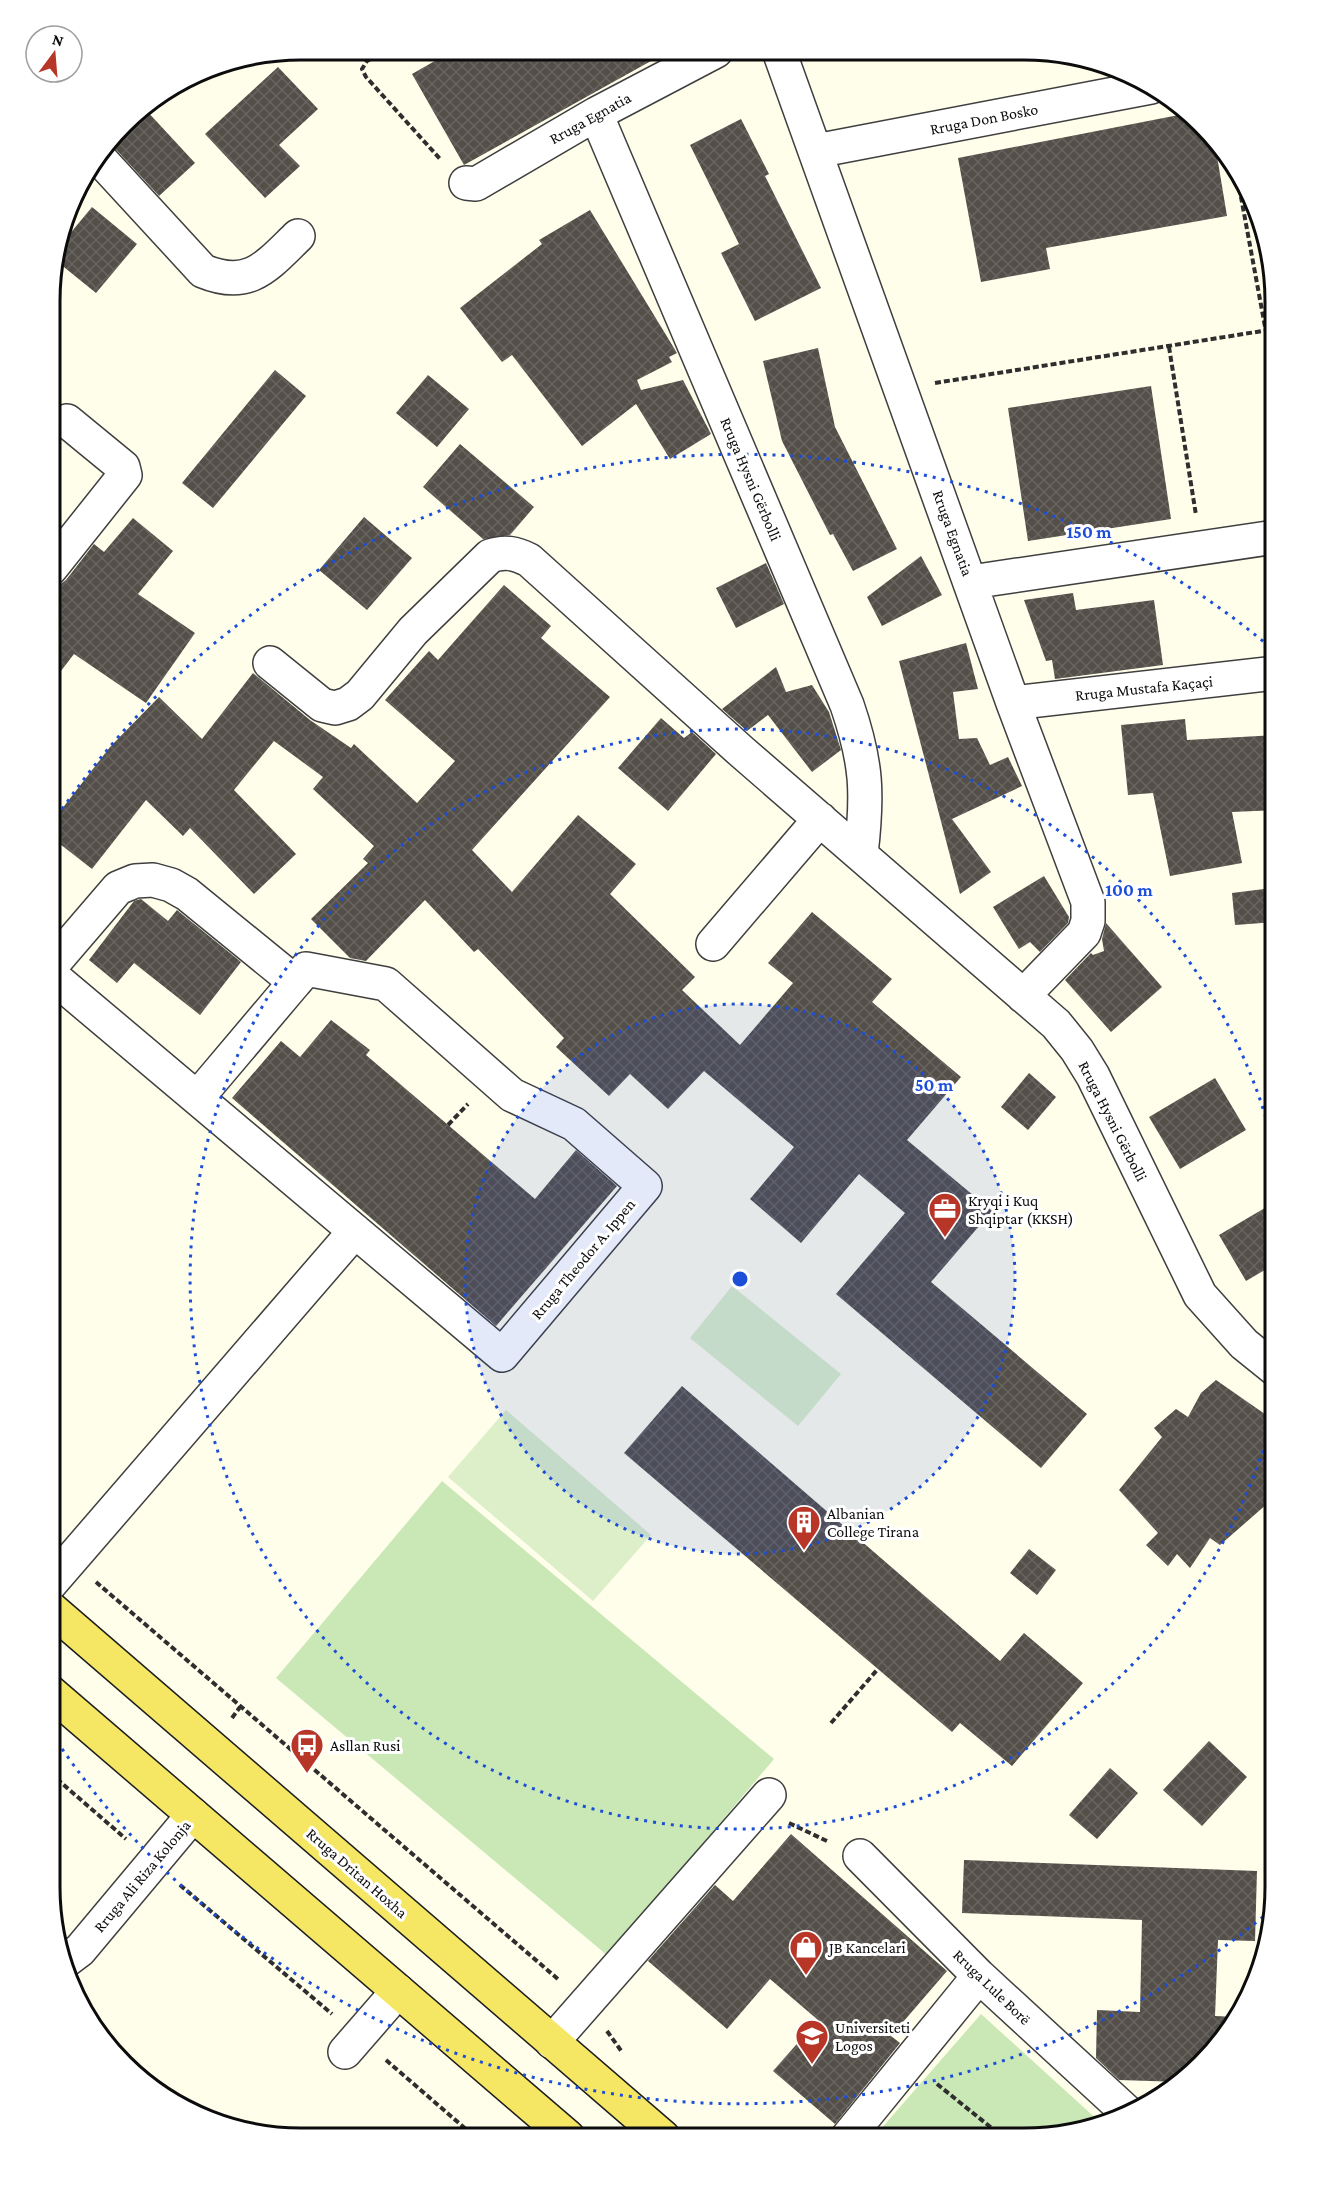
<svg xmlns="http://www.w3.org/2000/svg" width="1325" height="2188" font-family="'Crimson Pro',serif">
<defs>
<pattern id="building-cross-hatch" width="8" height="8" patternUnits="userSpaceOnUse" patternTransform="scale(1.5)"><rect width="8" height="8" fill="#544f49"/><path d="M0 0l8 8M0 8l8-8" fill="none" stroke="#68645f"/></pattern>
</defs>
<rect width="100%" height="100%" fill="#fffeeb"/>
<path fill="#c9e8b6" d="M442 1481 774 1759 608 1956 276 1678Z
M981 2014 1101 2123 1024 2138H873Z"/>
<path fill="#dcefc8" d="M732 1286 841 1374 798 1426 690 1338Z
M506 1410 651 1535 593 1601 448 1477Z"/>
<path fill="url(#building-cross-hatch)" d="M454 50H542L669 51 464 165 412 74Z
M278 67 318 109 279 145 300 166 265 198 205 134Z
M146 110 195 163 159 196 111 144Z
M1189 113 1214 138 1227 216 1046 248 1050 269 981 282 958 158Z
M741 119 769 174 765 176 821 288 755 321 721 253 739 244 690 145Z
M92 207 137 244 96 293 54 259 58 248Z
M590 210 677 353 669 357 672 362 637 380 641 390 683 380 711 434 670 459 636 404 582 446 512 355 502 362 460 308 542 244 539 240Z
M818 348 835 427 897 549 853 571 833 534 830 535 782 441 763 361Z
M275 370 306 396 213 508 182 483Z
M428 375 469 409 437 447 396 413Z
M1151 386 1171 519 1028 541 1008 408Z
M460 444 534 507 510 535 483 539 423 487Z
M364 517 412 558 367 610 319 570Z
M133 518 173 551 138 594 195 633 146 703 74 654 51 684V591L66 580 94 544 104 552Z
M921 556 942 595 882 626 867 597Z
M766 563 784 604 736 628 716 588Z
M504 585 551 626 541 638 610 697 472 850 512 892 578 815 636 864 610 894 695 977 682 990 740 1045 793 983 768 963 812 912 892 979 872 1002 961 1077 907 1140 992 1211 931 1282 1087 1414 1041 1468 836 1294 905 1213 859 1174 801 1243 750 1199 794 1147 704 1071 668 1109 630 1074 609 1096 556 1047 564 1038 478 949 474 952 425 900 366 961 350 958 311 919 368 863 363 859 374 846 313 789 323 777 274 741 234 790 296 854 254 894 190 828 183 836 146 800 92 869 51 837V823L110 747 159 697 202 739 253 673 310 720 351 748 354 744 417 803 455 761 385 700 429 651 438 660Z
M1073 593 1076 610 1154 600 1163 665 1055 679 1052 660 1046 661 1024 600Z
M966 643 978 689 953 692 959 739 977 738 990 765 1008 757 1022 786 952 819 991 872 960 894 899 661Z
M776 667 786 692 812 685 829 712 841 750 812 772 768 715 747 731 722 709Z
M661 718 684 738 692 732 716 754 668 811 618 768Z
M1185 719 1187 740 1275 735V810L1232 812 1242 863 1170 876 1153 793 1128 795 1121 725Z
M1044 876 1069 917 1068 923 1040 952 1030 942 1019 949 993 907Z
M1272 888 1275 922 1235 925 1232 893Z
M141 899 168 921 177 910 241 962 200 1015 134 963 117 983 89 960 134 901Z
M1106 923 1162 987 1111 1032 1065 980 1091 953 1093 955 1104 951 1102 939Z
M331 1020 370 1050 366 1055 535 1199 576 1150 617 1186 496 1326 232 1098 281 1041 300 1057Z
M1029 1073 1056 1097 1028 1130 1001 1107Z
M1215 1078 1246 1130 1180 1169 1149 1117Z
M1275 1202V1264L1246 1281 1219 1235Z
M1216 1380 1275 1421V1497L1220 1545 1210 1538 1190 1568 1177 1554 1168 1566 1146 1545 1158 1533 1119 1490 1162 1437 1154 1428 1176 1409 1188 1417 1201 1393Z
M682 1386 1000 1661 1024 1633 1083 1683 1012 1766 960 1723 952 1732 624 1453Z
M1029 1549 1056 1570 1037 1595 1010 1573Z
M1209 1741 1247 1777 1202 1826 1163 1790Z
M1110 1768 1138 1793 1097 1839 1069 1815Z
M791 1834 947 1971 891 2036 900 2043 835 2124 773 2071 818 2020 770 1979 727 2029 648 1961 715 1885 733 1901Z
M964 1860 1257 1871 1255 1941 1218 1940 1215 2016 1237 2017 1224 2040 1181 2082 1119 2080 1096 2058 1097 2010 1140 2012 1142 1920 962 1913Z"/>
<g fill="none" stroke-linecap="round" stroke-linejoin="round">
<defs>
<path id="minor" d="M779 51 1013 703 1088 902V921L1084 933 1023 996
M596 114 847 705C867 763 868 794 861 854
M816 151 1151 87
M99 158 203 271C249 290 266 267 298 236
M466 183 476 184 596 114 716 51
M51 568 125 475 123 467 67 421
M971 582 1275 537
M270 663 322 705 335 708 348 704 360 695 413 631 490 556C505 551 515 553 529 560L742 752 1056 1024 1077 1050 1093 1076 1200 1295 1244 1344 1275 1369
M1013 703 1275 673
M713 944 820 819
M51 966 118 888 135 881 153 880 171 885 187 894 295 982 197 1098
M51 975 502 1355 645 1186 574 1124 512 1095 386 984 306 969 295 982
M50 1584 355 1231
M860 1856 979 1976 1129 2114
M64 1962 80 1950 193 1815
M552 2042 769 1795
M345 2052 398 1991
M847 2138 979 1976"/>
<path id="major" d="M50 1608 663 2137
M50 1692 568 2137"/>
</defs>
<use href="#minor" stroke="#3f3f3f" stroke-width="36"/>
<use href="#major" stroke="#1d1d1d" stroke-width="36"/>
<path stroke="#2e2e2e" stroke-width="4" stroke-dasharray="6 3" stroke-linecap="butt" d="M386 50 367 61 362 69 366 77 441 160
M1236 170 1266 332
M1169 347 1196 515
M935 383 1275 329
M448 1125 468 1104
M96 1582 559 1980
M232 1718 240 1707
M831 1723 877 1670
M50 1773 126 1839
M789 1823 829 1842
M180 1885 332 2014
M607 2031 622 2052
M386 2060 475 2137
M937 2084 1004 2138"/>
<use href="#minor" stroke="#fff" stroke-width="33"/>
<use href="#major" stroke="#f5e764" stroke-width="33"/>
</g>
<circle cx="740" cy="1279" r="275" fill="#1d4ed8" fill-opacity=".12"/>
<g fill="none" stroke="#1d4ed8" stroke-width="3" stroke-dasharray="3 6">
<circle cx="740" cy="1279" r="275"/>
<path d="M1275 1407A550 550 0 1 1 1275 1151"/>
<path d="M1270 1911A825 825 0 0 1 52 1734M52 824A825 825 0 0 1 1270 647"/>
</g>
<defs>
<symbol id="office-pin" viewBox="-11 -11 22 30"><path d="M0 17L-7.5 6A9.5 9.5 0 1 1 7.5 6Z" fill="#b83628" stroke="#fff"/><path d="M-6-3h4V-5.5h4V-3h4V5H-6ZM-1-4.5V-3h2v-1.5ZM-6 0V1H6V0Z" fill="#fff"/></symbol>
<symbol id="building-pin" viewBox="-11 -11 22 30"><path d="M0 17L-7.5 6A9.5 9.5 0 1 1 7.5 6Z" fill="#b83628" stroke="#fff"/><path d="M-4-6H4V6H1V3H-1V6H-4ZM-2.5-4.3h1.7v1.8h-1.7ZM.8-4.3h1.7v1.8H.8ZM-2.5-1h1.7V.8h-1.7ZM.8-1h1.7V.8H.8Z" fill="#fff"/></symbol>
<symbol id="bus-pin" viewBox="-11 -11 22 30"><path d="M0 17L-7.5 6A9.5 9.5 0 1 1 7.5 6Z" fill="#b83628" stroke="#fff"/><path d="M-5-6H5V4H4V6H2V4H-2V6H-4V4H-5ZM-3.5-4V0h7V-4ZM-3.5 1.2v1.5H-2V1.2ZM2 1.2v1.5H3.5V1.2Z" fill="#fff"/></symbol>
<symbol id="shop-pin" viewBox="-11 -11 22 30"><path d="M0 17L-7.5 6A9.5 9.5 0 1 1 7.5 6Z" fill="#b83628" stroke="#fff"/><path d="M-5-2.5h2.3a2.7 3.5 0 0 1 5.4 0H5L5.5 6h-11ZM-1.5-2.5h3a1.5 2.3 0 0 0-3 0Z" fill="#fff"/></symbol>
<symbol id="school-pin" viewBox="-11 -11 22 30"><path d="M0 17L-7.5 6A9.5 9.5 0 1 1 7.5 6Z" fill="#b83628" stroke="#fff"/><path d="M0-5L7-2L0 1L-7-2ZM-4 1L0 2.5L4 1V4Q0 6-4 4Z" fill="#fff"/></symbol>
</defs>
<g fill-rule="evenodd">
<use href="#office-pin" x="926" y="1190" width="38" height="52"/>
<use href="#building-pin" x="785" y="1503" width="38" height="52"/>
<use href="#bus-pin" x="288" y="1726" width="38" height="52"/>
<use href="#shop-pin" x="787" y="1928" width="38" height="52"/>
<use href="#school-pin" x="793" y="2017" width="38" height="52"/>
</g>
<g text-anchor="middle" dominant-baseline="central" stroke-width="6" stroke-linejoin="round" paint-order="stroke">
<g font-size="16" fill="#0c0c0c" stroke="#fff">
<text transform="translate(590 118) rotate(-29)">Rruga Egnatia</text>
<text transform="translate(984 119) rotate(-11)">Rruga Don Bosko</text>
<text transform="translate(751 479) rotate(67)">Rruga Hysni Gërbolli</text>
<text transform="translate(953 533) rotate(70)">Rruga Egnatia</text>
<text transform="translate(1144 688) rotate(-6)">Rruga Mustafa Kaçaçi</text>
<text transform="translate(1113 1121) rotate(63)">Rruga Hysni Gërbolli</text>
<text transform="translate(583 1259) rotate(-50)">Rruga Theodor A. Ippen</text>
<text transform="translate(357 1873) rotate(41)">Rruga Dritan Hoxha</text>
<text transform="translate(142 1876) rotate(-50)">Rruga Ali Riza Kolonja</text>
<text transform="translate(992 1987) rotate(44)">Rruga Lule Borë</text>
</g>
<g font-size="16" fill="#0c0c0c" stroke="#fff" text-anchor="start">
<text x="968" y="1200">Kryqi i Kuq<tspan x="968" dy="18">Shqiptar (KKSH)</tspan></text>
<text x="827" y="1513">Albanian<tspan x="827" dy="18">College Tirana</tspan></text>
<text x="330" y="1745">Asllan Rusi</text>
<text x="829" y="1947">JB Kancelari</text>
<text x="835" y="2027">Universiteti<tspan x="835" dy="18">Logos</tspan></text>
</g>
</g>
<path d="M0 0H1325V2188H0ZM301 60H1024A241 241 0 0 1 1265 301V1887A241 241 0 0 1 1024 2128H301A241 241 0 0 1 60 1887V301A241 241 0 0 1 301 60Z" fill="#fff" fill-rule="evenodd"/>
<path fill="none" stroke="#0c0c0c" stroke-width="3" d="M301 60H1024A241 241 0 0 1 1265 301V1887A241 241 0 0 1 1024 2128H301A241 241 0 0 1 60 1887V301A241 241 0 0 1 301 60Z"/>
<circle cx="740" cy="1279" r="9" fill="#1d4ed8" stroke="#fff" stroke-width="3"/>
<g font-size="18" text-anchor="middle" font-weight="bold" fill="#1d4ed8" stroke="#fff" stroke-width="6" stroke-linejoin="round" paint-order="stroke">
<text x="1089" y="538">150 m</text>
<text x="1129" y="896">100 m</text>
<text x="934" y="1091">50 m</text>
</g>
<g transform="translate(54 54) rotate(16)"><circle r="28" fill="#ffffff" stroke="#9e9e9e" stroke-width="1.5"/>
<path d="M0-4.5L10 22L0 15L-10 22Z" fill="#b83628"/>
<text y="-9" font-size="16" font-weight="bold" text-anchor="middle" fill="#0c0c0c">N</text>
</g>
</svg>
